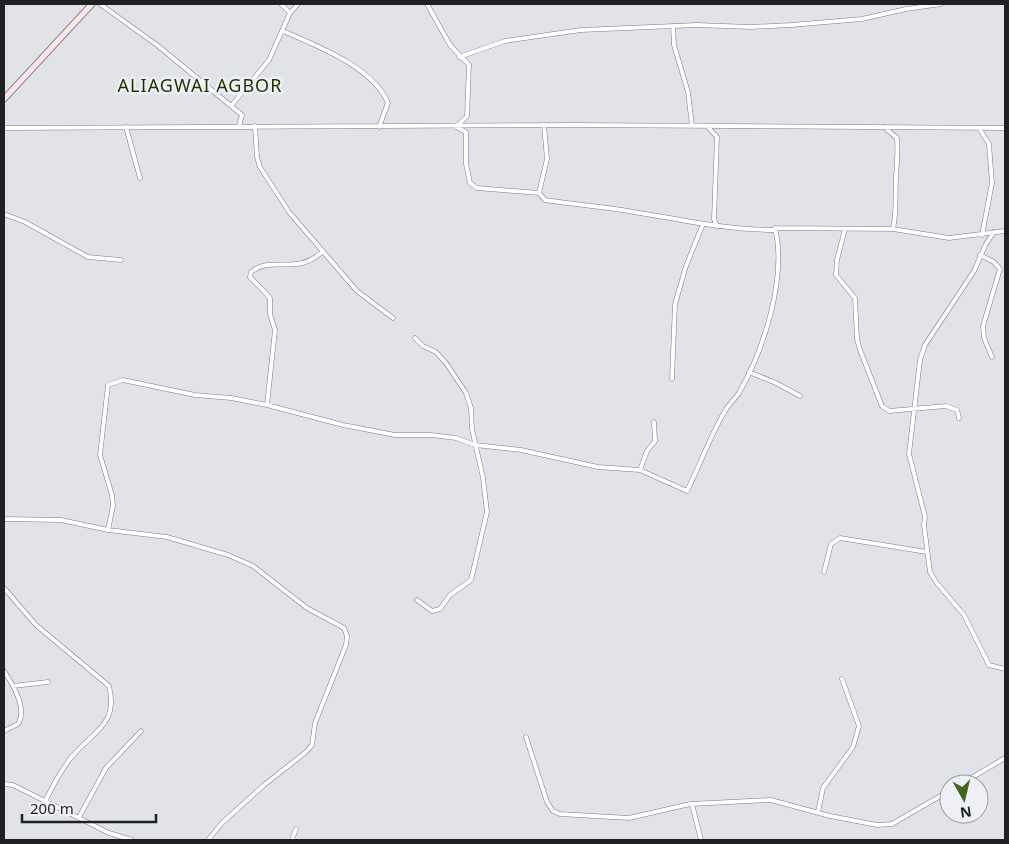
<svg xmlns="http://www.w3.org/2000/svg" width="1009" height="844" font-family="'Noto Sans',sans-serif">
<rect width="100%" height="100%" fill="#e1e3e8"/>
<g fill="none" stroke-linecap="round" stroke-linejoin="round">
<defs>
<path id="street" d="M100 4 157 45 242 115 239 126
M281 4 290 13
M427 4 450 45 469 65 467 116 456 127 466 132V164L470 183 477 188 539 193
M673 26 674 45 688 92 692 126
M283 31C317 46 373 67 388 103L379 127
M459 57 505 41 581 30 697 25 750 27 791 25 862 19 906 9 941 4
M231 106 269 60 290 13 298 4
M544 125 547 159 539 193 545 200C571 204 596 206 622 210 673 218 723 230 775 230V228L893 229 949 238 1005 231
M255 126 257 157 260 167 289 212 357 291 393 318
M707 126 717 137 714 219 717 227
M126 127 140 178
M884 127 897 138C898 152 897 164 896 177 895 195 897 211 893 229
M4 128 577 125 1005 128
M979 128 989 144 992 183 982 235
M4 214 25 222 88 257 121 260
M845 229 837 260 836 275 855 298 857 339 860 350 882 406 889 411 946 406 957 410 959 418
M994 232 986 244 974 271 925 345 920 360 909 454 925 517 924 525 930 572 936 582 964 615 989 665 1005 669
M980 255 994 262 1000 269 983 326 984 338 992 357
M415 338 423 346 436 352 446 363 466 393 471 408 472 429 483 478 487 512 471 580 450 595 440 609 432 611 417 600
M749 372 776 383 800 396
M672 379 675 304 686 266 703 224
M267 405 275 330 270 314V298L250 277 251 272C272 255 296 276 322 252
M654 422 655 441 647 451 640 470 687 491C700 465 710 436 725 411 729 404 735 399 739 393 764 349 787 278 775 228
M4 519 61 520 108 530 167 537 228 555 253 566 307 608 344 628 347 636 346 645 315 723 312 745 306 752 264 785 222 823 208 840
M108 530 113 506 112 495 100 455 108 385 123 380 195 395 231 398 267 405 343 425 395 435H431L456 438 475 445 521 450 598 467 640 470
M824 572 831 544 840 538 927 552
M4 588 36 625 109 686C119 726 91 732 70 759 60 772 52 787 45 802
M4 671C12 683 28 709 18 724L4 731
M13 686 48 682
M526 737 547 802 553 811 560 814 629 818 690 804 771 800 830 816 877 825 892 824 949 791
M4 784 13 785 109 833 132 840
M961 784 1005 758
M692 804 701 840
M818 812 823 788 853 747 859 726 842 679
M79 817 106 768 141 731
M292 840 296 829"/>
<path id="secondary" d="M4 99 92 4"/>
</defs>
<use href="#street" stroke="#7b7c81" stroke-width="5"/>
<use href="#secondary" stroke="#7b7c81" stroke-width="7"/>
<use href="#street" stroke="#fff" stroke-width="4"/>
<use href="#secondary" stroke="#fde5e8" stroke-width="5.5"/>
</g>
<g text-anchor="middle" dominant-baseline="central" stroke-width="5" stroke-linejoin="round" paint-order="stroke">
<g font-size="18" letter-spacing="1" fill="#1c3300" stroke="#eff0f5">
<text x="200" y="85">ALIAGWAI AGBOR</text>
</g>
</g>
<rect width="1009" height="844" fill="none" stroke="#1f2022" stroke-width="10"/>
<g transform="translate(964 799) rotate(172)"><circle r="24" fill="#eff0f5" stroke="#9c9da1"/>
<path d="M0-4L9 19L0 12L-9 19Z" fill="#43661e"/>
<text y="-8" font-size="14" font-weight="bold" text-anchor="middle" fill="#1f2022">N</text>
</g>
<path d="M22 814v8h134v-8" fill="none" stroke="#1f2022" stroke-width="2.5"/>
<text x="30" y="814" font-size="15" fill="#1f2022" stroke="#eff0f5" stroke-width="4" paint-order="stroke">200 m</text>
</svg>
